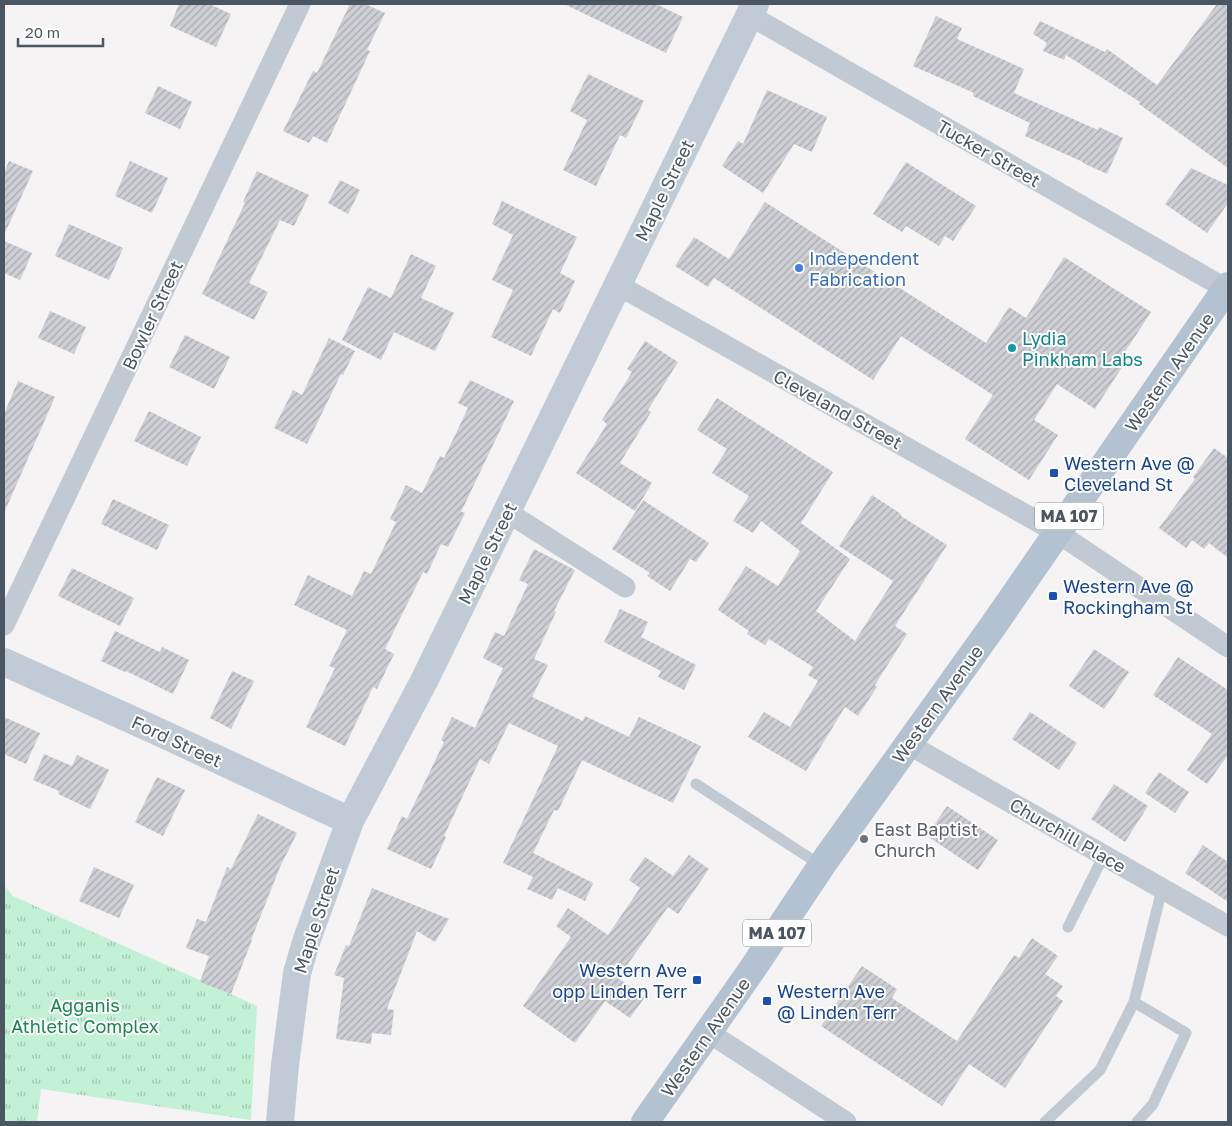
<svg xmlns="http://www.w3.org/2000/svg" width="1232" height="1126" font-family="'Golos Text',sans-serif">
<defs>
<pattern id="park-tufts" width="24" height="20" patternUnits="userSpaceOnUse" patternTransform="scale(1.25)"><rect width="24" height="20" fill="#c3f1d5"/><path d="M3 7l-1-3M5 7V3M7 7l1-3M15 17l-1-3M17 17v-4M19 17l1-3" fill="none" stroke="#a0c6b0"/></pattern>
<pattern id="building-hatch" width="6" height="6" patternUnits="userSpaceOnUse" patternTransform="scale(1.25)"><rect width="6" height="6" fill="#cdcfd5"/><path d="M-1 1l2-2M0 6l6-6M5 7l2-2" fill="none" stroke="#a8abb0"/></pattern>
</defs>
<rect width="100%" height="100%" fill="#f5f3f3"/>
<path fill="url(#park-tufts)" d="M4 885 13 896 257 1006 251 1120 41 1089 37 1122H4Z"/>
<path fill="url(#building-hatch)" d="M179 4H209L231 14 216 47 170 26Z
M350 4H365L385 13 367 50 370 51 327 143 313 136 309 143 283 131 313 71 317 73Z
M564 4H656L683 17 666 53Z
M1217 4H1228V168L1139 104 1140 102 1066 55 1064 60 1043 51 1047 43 1033 34 1040 21 1105 52 1107 49 1157 85Z
M936 16 962 28 957 39 1024 69 1014 93 1098 130 1099 127 1123 138 1107 174 1083 163V162L1025 136 1030 123 973 96 974 93 913 66Z
M588 74 644 101 626 138 620 135 596 186 563 170 587 120 570 111Z
M158 86 192 102 180 129 145 113Z
M767 90 827 117 812 152 794 144 763 193 722 166 738 141 743 144Z
M9 161 33 171 4 235V173Z
M130 161 168 178 152 213 115 196Z
M906 162 976 206 953 241 945 236 939 246 906 226 902 232 873 214Z
M1191 168 1228 185V203L1207 233 1165 204Z
M257 171 309 195 294 226 280 220 249 283 268 292 254 320 202 294 245 203 243 202Z
M340 180 360 190 348 214 328 203Z
M502 201 577 237 560 273 575 281 560 313 553 309 531 356 491 337 513 290 492 280 513 235 492 224Z
M765 202 986 343 1009 307 1026 318 1064 257 1151 312 1121 358 1126 361 1095 409 1057 384 1034 420 1058 435 1029 480 965 439 993 395 901 336 873 380 714 278 708 287 675 266 694 237 729 259Z
M69 224 123 248 109 280 55 256Z
M4 241 32 253 20 280 4 273Z
M411 254 436 266 421 298 454 313 435 351 394 332 381 360 342 340 368 287 391 298Z
M50 311 86 327 74 354 38 338Z
M185 335 230 357 214 389 169 367Z
M329 338 355 351 343 375 341 374 307 444 274 428 293 390 302 395Z
M645 341 678 362 648 410 651 412 620 463 652 483 635 511 576 473 607 424 602 420 632 372 627 369Z
M470 380 514 401 461 512 465 513 448 547 441 544 427 574 423 572 385 649 394 654 377 689 373 687 345 746 306 727 335 668 329 666 347 630 294 605 308 575 352 596 364 571 371 574 396 522 390 519 406 485 422 493 440 456 444 458 468 408 458 403Z
M18 381 55 397 4 513V414Z
M717 398 833 472 801 523 850 559 816 611 855 641 893 581 839 546 872 495 901 514V516L947 545 895 626 907 634 875 685 877 687 858 716 845 707 806 771 748 737 764 712 790 727 818 681 808 675 813 667 769 639 765 645 747 634 749 631 718 610 746 566 778 586 800 551 761 521 753 533 733 521 749 496 712 473 727 449 697 430Z
M149 411 201 437 187 466 134 441Z
M1214 448 1228 458V558L1209 543 1204 549 1192 540 1186 548 1159 528 1195 479 1193 477Z
M113 499 169 525 157 550 101 524Z
M643 500 709 543 696 562 690 559 670 591 647 576 650 573 612 549Z
M534 549 575 570 554 611 556 612 534 659 548 665 532 697 583 721 585 716 629 737 639 717 701 746 673 803 582 760 558 811 554 810 533 853 593 883 585 901 558 888 552 900 527 889 533 877 503 863 558 746 509 723 489 764 480 759 444 836 446 837 431 869 387 849 402 816 407 819 444 742 441 740 452 717 475 728 503 668 483 658 495 632 504 636 528 584 519 580Z
M72 568 134 598 120 626 58 596Z
M620 609 648 622 641 637 696 665 684 690 658 677 661 671 604 642Z
M115 631 160 652 162 647 189 660 173 694 126 671 125 672 101 661Z
M1094 649 1129 672 1104 709 1069 686Z
M1178 657 1228 690V755L1207 784 1187 770 1212 734 1153 695Z
M232 671 254 681 231 729 210 718Z
M1030 712 1077 743 1059 770 1012 739Z
M4 717 40 733 26 764 4 754Z
M44 754 72 766 77 755 109 770 90 809 58 794 59 791 33 780Z
M1159 772 1189 792 1175 813 1145 793Z
M157 777 185 790 163 836 135 822Z
M1114 784 1148 806 1125 842 1091 819Z
M947 806 998 840 978 870 927 836Z
M258 814 297 833 280 867 251 940H252L231 994 200 982 209 956 186 948 197 919 206 922 227 867 231 869Z
M1203 845 1228 862V902L1185 873Z
M689 855 709 869 678 914 668 907 618 978 645 997 630 1018 605 1001 575 1043 523 1006 571 937 556 926 568 908 608 935 640 888 629 880 645 857 673 876Z
M94 867 134 885 119 918 79 901Z
M372 888 449 919 435 942 417 931 387 1009 394 1010 391 1035 372 1033 371 1044 336 1039 344 978 334 975 346 945 349 946Z
M1032 938 1058 956 1045 974 1063 986 1056 996 1063 1001 1005 1088 969 1064 942 1106 821 1026 862 966 897 989 892 998 957 1041 1014 955 1019 958Z"/>
<g fill="none" stroke-linecap="round" stroke-linejoin="round">
<path stroke="#c1cad2" stroke-width="11" d="M696 784 822 866
M1068 927 1104 855
M1134 1002 1186 1033 1153 1104 1137 1122
M1045 1122 1100 1070 1134 1002 1162 889"/>
<path stroke="#c1cad2" stroke-width="21" d="M749 15 1228 290
M618 285 1058 533 1228 647
M507 512 625 587
M4 625 300 4
M908 744 1228 926
M708 1032 846 1122"/>
<path stroke="#c1cbd6" stroke-width="28" d="M4 662 161 733 350 821
M280 1122 285 1065 297 973 307 939 350 821 424 681 755 4"/>
<path stroke="#b3c2d1" stroke-width="28" d="M645 1122 751 971 826 859 993 626 1228 286"/>
</g>
<circle fill="#3f7fe0" stroke="#fff" stroke-width="2" cx="799" cy="268" r="5"/>
<circle fill="#0f9aa8" stroke="#fff" stroke-width="2" cx="1012" cy="348" r="5"/>
<g fill="#1a4fb4" stroke="#fff" stroke-width="2">
<rect x="1049" y="468" width="10" height="10" rx="2.5"/>
<rect x="1048" y="591" width="10" height="10" rx="2.5"/>
<rect x="692" y="975" width="10" height="10" rx="2.5"/>
<rect x="762" y="996" width="10" height="10" rx="2.5"/>
</g>
<circle fill="#6b7280" stroke="#fff" stroke-width="2" cx="864" cy="839" r="5"/>
<g text-anchor="middle" dominant-baseline="central" stroke-width="4" stroke-linejoin="round" paint-order="stroke">
<g fill="#fff" stroke="#808990" stroke-width="1">
<rect x="1035" y="502.5" width="68" height="27" rx="4"/>
<rect x="743" y="919.5" width="68" height="27" rx="4"/>
</g>
<g font-size="16" font-weight="bold" fill="#4a5661">
<text x="1069" y="516">MA 107</text>
<text x="777" y="933">MA 107</text>
</g>
<g font-size="18" fill="#4a5661" stroke="#fff">
<text transform="translate(989 153) rotate(30)">Tucker Street</text>
<text transform="translate(664 190) rotate(-64)">Maple Street</text>
<text transform="translate(152 315) rotate(-65)">Bowler Street</text>
<text transform="translate(1169 372) rotate(-55)">Western Avenue</text>
<text transform="translate(838 409) rotate(29)">Cleveland Street</text>
<text transform="translate(487 553) rotate(-64)">Maple Street</text>
<text transform="translate(937 704) rotate(-54)">Western Avenue</text>
<text transform="translate(177 741) rotate(25)">Ford Street</text>
<text transform="translate(1068 835) rotate(30)">Churchill Place</text>
<text transform="translate(316 920) rotate(-72)">Maple Street</text>
<text transform="translate(705 1037) rotate(-55)">Western Avenue</text>
</g>
<g font-size="18" fill="#366cbe" stroke="#fff" text-anchor="start">
<text x="809" y="258">Independent<tspan x="809" dy="21">Fabrication</tspan></text>
</g>
<g font-size="18" fill="#0d838f" stroke="#fff" text-anchor="start">
<text x="1022" y="338">Lydia<tspan x="1022" dy="21">Pinkham Labs</tspan></text>
</g>
<g font-size="18" fill="#164399" stroke="#fff" text-anchor="start">
<text x="1064" y="463">Western Ave @<tspan x="1064" dy="21">Cleveland St</tspan></text>
<text x="1063" y="586">Western Ave @<tspan x="1063" dy="21">Rockingham St</tspan></text>
<text x="687" y="970" text-anchor="end">Western Ave<tspan x="687" dy="21">opp Linden Terr</tspan></text>
<text x="777" y="991">Western Ave<tspan x="777" dy="21">@ Linden Terr</tspan></text>
</g>
<g font-size="18" fill="#5b616d" stroke="#fff" text-anchor="start">
<text x="874" y="829">East Baptist<tspan x="874" dy="21">Church</tspan></text>
</g>
<g font-size="18" fill="#17864f" stroke="#fff">
<text x="85" y="1005">Agganis<tspan x="85" dy="21">Athletic Complex</tspan></text>
</g>
</g>
<rect width="1232" height="1126" fill="none" stroke="#4a5661" stroke-width="10"/>
<path d="M18 38v8h85v-8" fill="none" stroke="#4a5661" stroke-width="2.5"/>
<text x="25" y="38" font-size="15" fill="#4a5661" stroke="#ffffff" stroke-width="4" paint-order="stroke">20 m</text>
</svg>
